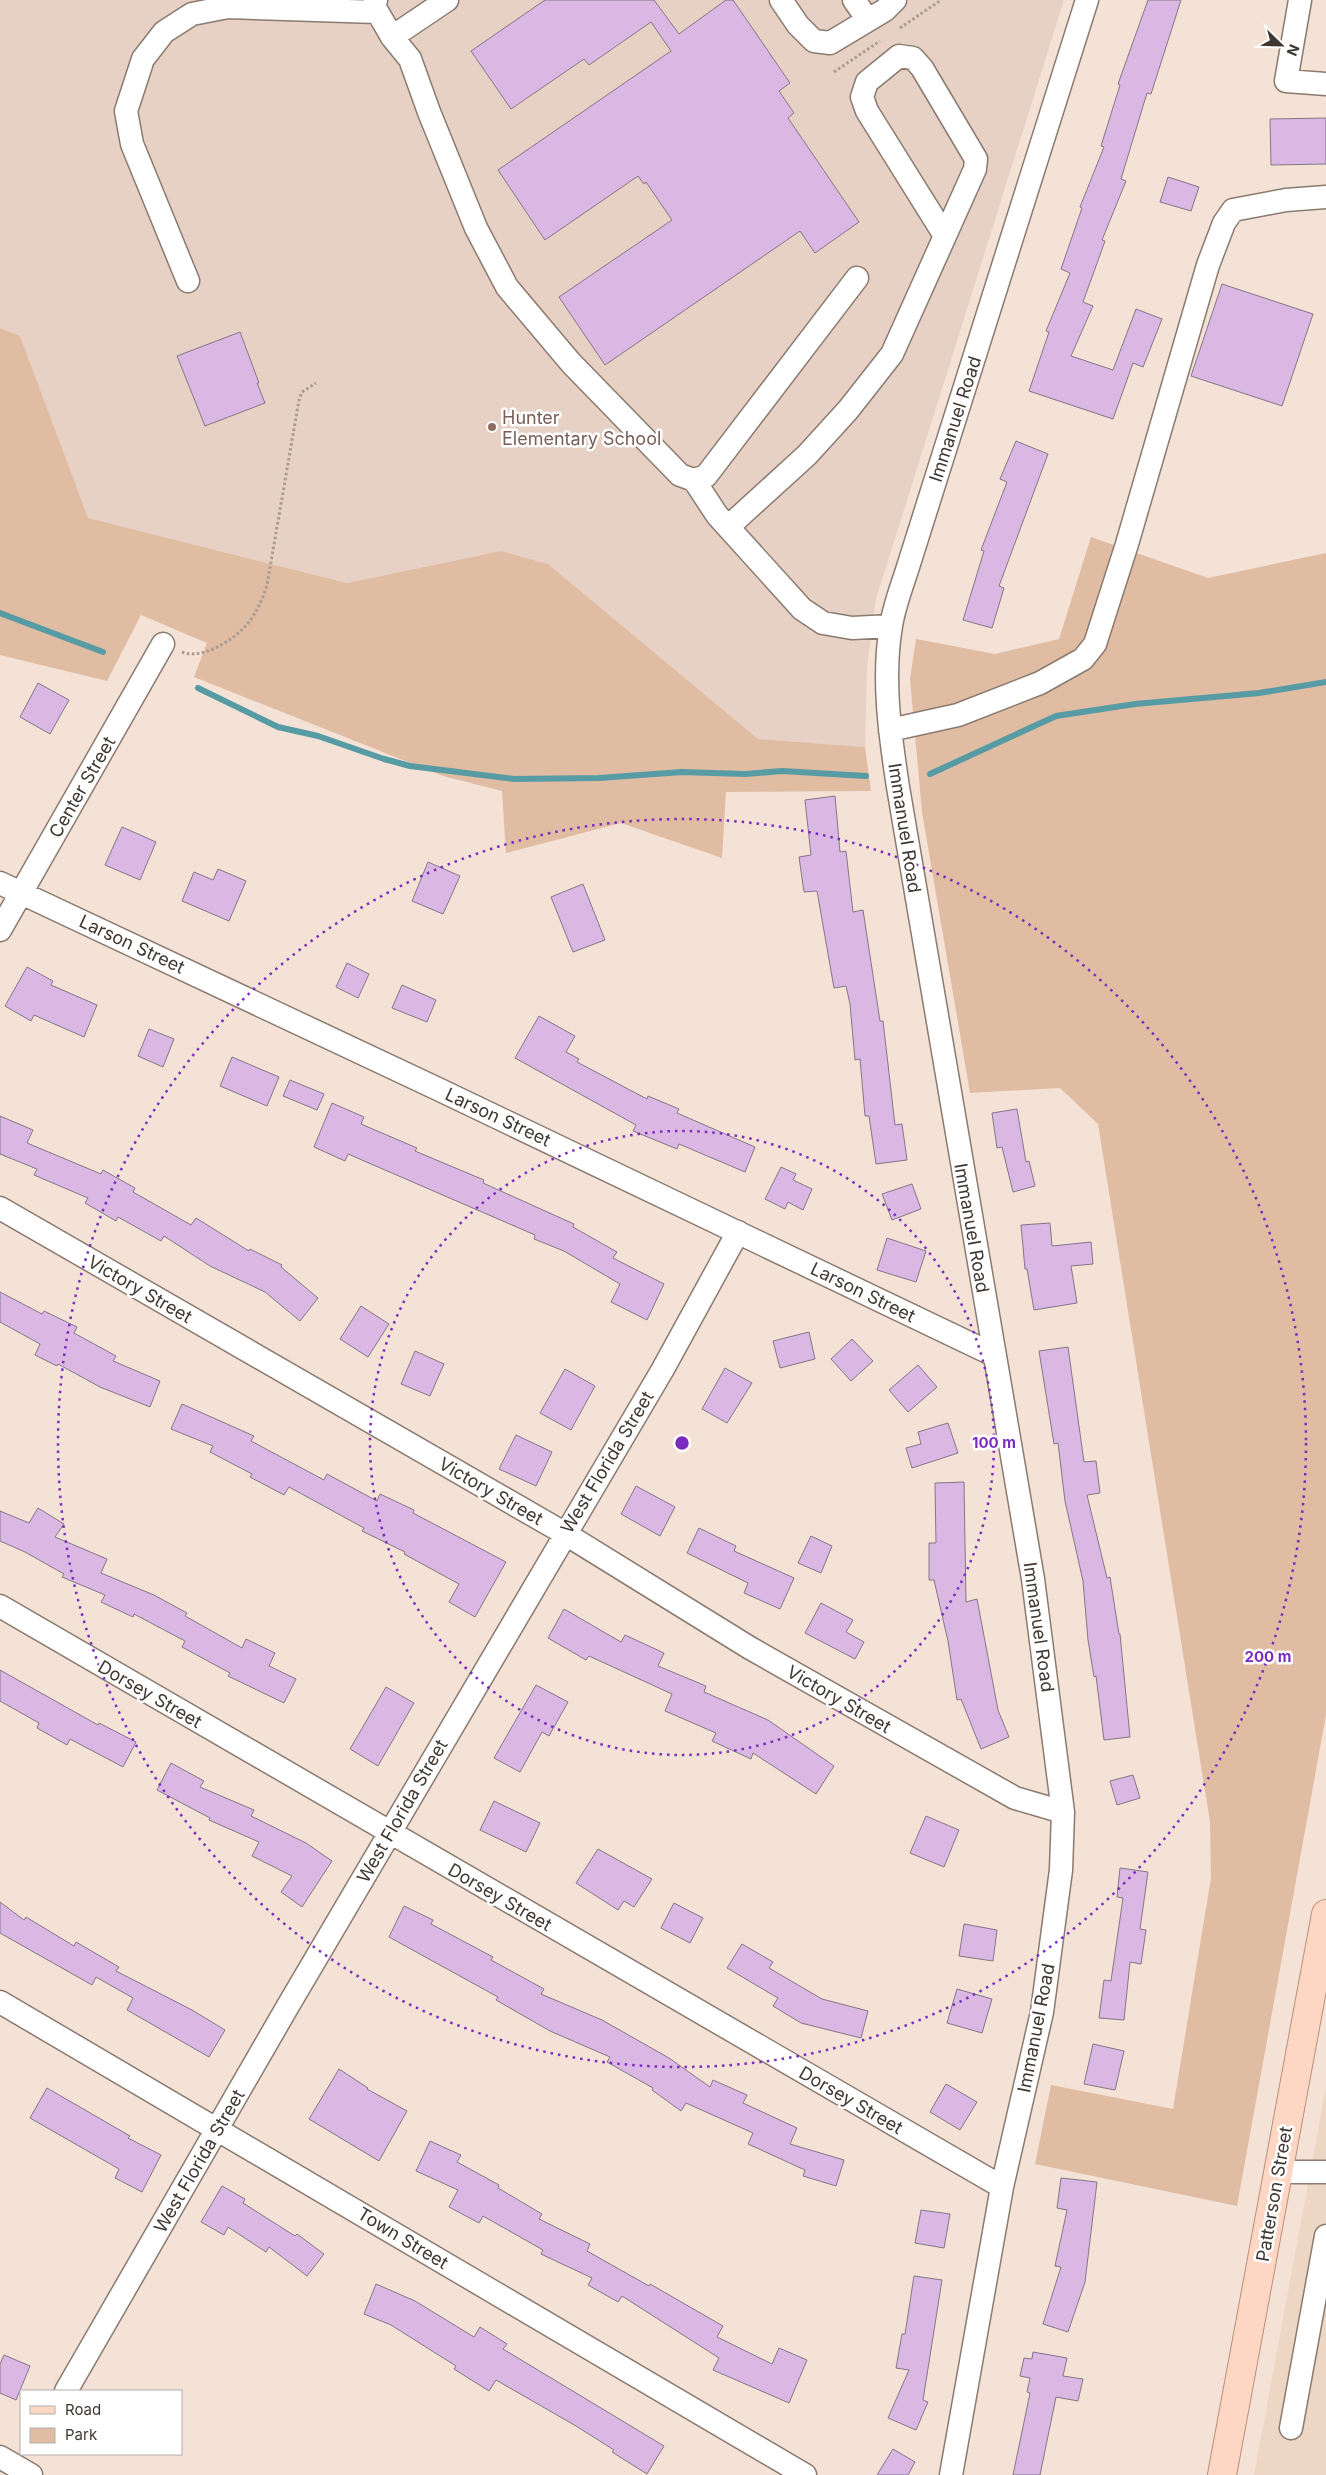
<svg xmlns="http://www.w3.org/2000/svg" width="1326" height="2475" font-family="Inter,sans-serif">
<rect width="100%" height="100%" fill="#f4e2d6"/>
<path fill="#eed6c5" d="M1326 2087V2475H1254Z"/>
<path fill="#e6d1c4" d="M0 0H1064L876 599 867 667 865 747 758 739 548 564 501 551 347 583 87 518 20 336 0 328Z"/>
<path fill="#e0bca3" d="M0 328 20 336 88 518 347 583 501 551 548 564 758 739 865 747 871 791 726 792 722 858 621 823 506 853 502 791 443 776 194 677 207 643 141 615 107 681 0 655Z
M1091 537 1208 578 1326 553V1715L1237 2206 1035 2164 1051 2085 1173 2109 1211 1878 1210 1822 1098 1124 1060 1088 970 1093 922 812 910 679 916 639 995 654 1059 639Z"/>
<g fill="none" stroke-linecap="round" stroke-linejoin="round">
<path stroke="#579ba4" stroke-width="6" d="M0 613 103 652
M198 688 278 727 318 736 384 759 410 766 514 779 599 778 682 772 745 774 782 771 866 776
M930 774 1056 716 1135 704 1259 693 1326 682"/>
</g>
<path fill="#dbb8e3" stroke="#837786" d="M545 0H654L679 34 726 0H733L790 83 779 91 794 113 788 118 859 222 815 253 800 231 605 365 559 297 672 220 646 182 644 184 638 176 545 240 498 170 671 51 651 22 589 65 584 59 511 109 471 51Z
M1148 0H1181L1151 94 1147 93 1121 179 1126 181 1102 240 1105 241 1083 302 1093 306 1071 356 1113 370 1136 309 1162 319 1143 367 1133 363 1113 419 1029 391 1049 332 1046 331 1070 273 1061 269 1082 208 1080 207 1104 147 1101 146 1120 85 1118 84Z
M1326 118V164L1271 165 1270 119Z
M1168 177 1199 187 1191 211 1160 202Z
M1222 284 1313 314 1282 406 1191 376Z
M240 332 259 383H257L265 403 205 426 177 356Z
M1016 441 1048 454 999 586 1004 588 992 628 963 620 984 551 981 550 1007 482 1000 479Z
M38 683 69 700 50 734 20 717Z
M835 796 840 852 846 851 853 912 863 910 880 1021H883L895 1125 902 1124 907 1160 876 1164 869 1116H865L860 1059 855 1060 850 1004 846 986 834 988 817 891 804 892 799 857 811 855 805 800Z
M122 827 156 842 140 880 105 865Z
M428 862 460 876 443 914 412 901Z
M218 869 246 881 229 921 182 901 194 872 213 880Z
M583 884 605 940 573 952 551 897Z
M347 963 369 974 358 998 336 987Z
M27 967 53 981 51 985 97 1005 84 1037 34 1015 31 1021 5 1006Z
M402 985 436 1000 427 1022 392 1008Z
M539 1016 575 1036 566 1052 579 1059 577 1062 647 1099 648 1096 679 1109 677 1113 755 1147 745 1172 679 1144 677 1149 633 1131 636 1125 515 1058Z
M149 1029 174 1039 163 1067 138 1056Z
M232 1057 279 1077 267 1106 220 1086Z
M290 1080 324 1094 317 1110 283 1096Z
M332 1103 364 1117 361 1124 417 1148 415 1151 484 1180 483 1183 574 1224 573 1227 617 1252 613 1258 664 1284 647 1320 611 1302 620 1284 564 1251 534 1239 535 1235 348 1154 345 1161 314 1147Z
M1017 1109 1026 1162 1029 1161 1035 1186 1013 1192 1002 1147 997 1148 992 1113Z
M0 1116 33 1130 27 1143 101 1174 103 1170 135 1188 133 1192 191 1225 196 1218 249 1251 250 1249 282 1265 281 1267 318 1298 300 1321 265 1292 210 1266 164 1236 161 1241 118 1217 116 1221 85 1203 88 1198 34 1175 37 1169 0 1154Z
M781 1167 796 1174 793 1180 812 1189 803 1210 788 1202 785 1209 765 1199Z
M912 1184 921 1209 892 1220 882 1194Z
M1050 1223 1052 1246 1091 1242 1093 1264 1071 1266 1077 1303 1034 1310 1027 1269H1025L1021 1225Z
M887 1238 926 1251 916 1282 877 1270Z
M0 1292 42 1314 44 1311 77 1327 74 1333 116 1356 113 1361 160 1381 150 1407 100 1387 58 1364 57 1366 35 1355 40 1344 0 1322Z
M361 1306 389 1324 368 1357 340 1339Z
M809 1332 815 1359 780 1368 773 1341Z
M852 1339 873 1361 851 1381 831 1359Z
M1068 1347 1084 1462 1096 1461 1100 1493 1087 1495 1107 1578 1110 1577 1119 1634H1120L1130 1737 1104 1740 1096 1676 1094 1677 1088 1640 1083 1581 1065 1501 1058 1443 1054 1444 1039 1351Z
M415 1351 444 1364 430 1396 401 1384Z
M918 1365 937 1387 908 1412 889 1390Z
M725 1368 752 1383 727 1423 702 1409Z
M565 1369 595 1386 571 1430 540 1413Z
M182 1404 254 1436 251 1441 324 1480 327 1474 377 1501 380 1494 414 1510 413 1513 506 1562 475 1617 449 1602 459 1584 404 1554 405 1552 362 1531 364 1528 289 1487 284 1495 250 1477 252 1474 210 1452 213 1446 171 1429Z
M948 1423 958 1453 912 1468 906 1448 921 1444 918 1432Z
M516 1435 552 1452 536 1486 499 1469Z
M964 1482 966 1602 977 1599 998 1710 1009 1737 981 1749 961 1699 957 1700 948 1641 934 1580H929V1543H936L935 1483Z
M636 1486 675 1507 660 1536 621 1514Z
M38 1508 64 1524 55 1537 107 1559 101 1573 154 1595 187 1613 185 1616 242 1648 246 1639 275 1653 269 1666 296 1679 284 1703 228 1676 230 1673 182 1647 185 1641 134 1614 133 1617 101 1602 105 1595 62 1577 64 1574 25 1552 0 1541V1511L29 1523Z
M699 1528 736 1546 734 1551 794 1578 780 1609 744 1593 748 1583 687 1553Z
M811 1536 832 1546 821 1573 798 1563Z
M821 1603 853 1620 846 1632 864 1642 855 1659 805 1633Z
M564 1609 621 1642 625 1635 664 1653 658 1666 706 1686 704 1692 768 1720 834 1766 816 1794 753 1753 751 1759 712 1741 716 1733 665 1711 672 1694 589 1656 586 1660 548 1638Z
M0 1670 98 1725 99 1723 136 1742 123 1767 70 1739 67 1745 37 1728 39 1723 0 1701Z
M536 1685 568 1702 549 1736 542 1732 520 1772 494 1758Z
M386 1687 414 1703 378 1766 350 1749Z
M171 1763 204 1781 200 1787 254 1810 251 1816 306 1843 332 1861 302 1907 281 1892 292 1876 252 1856 259 1842 209 1820 210 1818 157 1790Z
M1133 1775 1140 1798 1117 1805 1110 1781Z
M494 1801 540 1823 526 1852 480 1830Z
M926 1816 959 1830 944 1867 910 1853Z
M598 1849 652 1879 634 1907 624 1901 618 1910 576 1883Z
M1120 1868 1148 1872 1140 1929 1146 1930 1141 1964 1130 1962 1124 2020 1099 2018 1104 1980 1111 1981 1123 1898 1117 1897Z
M0 1902 24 1920 26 1917 74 1946 76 1942 119 1967 116 1971 192 2010 225 2030 209 2057 127 2010 133 1998 96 1977 92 1985 0 1933Z
M674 1903 703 1918 690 1943 661 1928Z
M404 1906 433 1920 431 1924 493 1957 491 1960 544 1989 541 1994 602 2020 669 2058 710 2087 713 2080 747 2095 743 2103 797 2128 790 2144 844 2160 836 2186 803 2176 805 2170 748 2144 753 2133 686 2103 681 2111 652 2090 653 2088 607 2062 610 2057 550 2031 496 2000 498 1997 389 1937Z
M964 1924 997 1930 993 1961 959 1956Z
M742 1944 773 1962 769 1968 822 1999 868 2011 861 2038 801 2023 773 2006 778 1998 727 1968Z
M957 1989 992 1999 982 2033 947 2023Z
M1093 2044 1124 2051 1115 2090 1084 2084Z
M339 2069 368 2088 367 2089 407 2111 379 2161 309 2119Z
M946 2084 977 2102 960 2130 930 2112Z
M47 2088 130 2136 128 2138 161 2155 142 2192 115 2178 119 2169 30 2118Z
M430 2141 461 2155 457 2162 499 2185 498 2188 542 2214 539 2219 590 2244 587 2251 649 2286 650 2284 723 2326 717 2337 772 2364 779 2348 807 2360 789 2403 713 2370 719 2358 622 2296 618 2302 588 2285 592 2278 541 2254 543 2250 483 2216 479 2223 449 2207 458 2190 416 2171Z
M1061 2178 1097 2182 1085 2282 1068 2332 1043 2324 1061 2267 1055 2266 1067 2210 1057 2208Z
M222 2186 245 2199 243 2203 295 2236 297 2234 324 2254 307 2276 269 2247 266 2252 228 2227 224 2235 201 2222Z
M921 2210 950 2214 944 2248 915 2243Z
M914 2276 942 2280 923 2400 928 2402 916 2430 888 2418 909 2370 896 2368 902 2334H905Z
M376 2284 415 2301 474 2337 480 2327 507 2344 503 2349 664 2446 647 2474 612 2452 614 2450 576 2426 496 2380 489 2391 454 2369 456 2366 391 2325 364 2314Z
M1033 2352 1067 2358 1063 2376 1083 2379 1078 2401 1056 2397 1040 2475H1013L1030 2393 1027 2392 1030 2378 1020 2376 1024 2358 1032 2359Z
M4 2355 30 2366 16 2400 0 2393V2364Z
M893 2449 915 2462 908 2475H877Z"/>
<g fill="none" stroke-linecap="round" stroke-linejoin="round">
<defs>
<path id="minor" d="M376 0 374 6 392 37 410 59 429 112 476 228 507 287 571 363 680 475 694 480 706 476 857 278
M781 0 798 25 814 41 830 43 885 10 895 0
M854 0 868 20
M1300 0 1286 81 1326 84
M392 37 447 0
M188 281 132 144 126 111 143 59 164 32 192 14 228 7 377 12
M694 480 717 515 802 609 823 623 852 628 891 626
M728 527 807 455 848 410 892 354 975 169 976 159 922 68 913 58 899 56 867 82 862 97 867 111 945 236
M890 730 958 715 1040 683 1083 659 1095 644 1127 544 1208 265 1224 223 1233 210 1286 200 1326 197
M0 883 440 1090 994 1355
M0 930 163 644
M0 1208 564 1533 750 1648 1015 1798 1063 1812
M0 1606 1002 2187
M0 2002 805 2475
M1278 2172H1326
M66 2391 285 2011 663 1369 738 1232
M1291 2428 1326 2236
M0 2457 31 2475
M951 2475 1002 2187 1042 2012 1061 1870 1063 1812 1033 1579 898 787C890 735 882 679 891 626 894 606 902 586 908 567L1087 0"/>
<path id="major" d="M1222 2475 1326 1914"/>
</defs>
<use href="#minor" stroke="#8a7a6f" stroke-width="25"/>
<use href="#major" stroke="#ba8e78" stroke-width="30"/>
<path stroke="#a89b92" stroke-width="3" stroke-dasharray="2.5 2.5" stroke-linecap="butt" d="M900 28 941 0
M834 72 880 41
M182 652C192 656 203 653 213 649 243 635 257 617 267 585L299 400 302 392 316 383"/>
<use href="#minor" stroke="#fff" stroke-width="22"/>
<use href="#major" stroke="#fed7c4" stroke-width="28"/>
</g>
<g fill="none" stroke="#7b2cbf" stroke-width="2.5" stroke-dasharray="2.5 5">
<circle cx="682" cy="1443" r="312"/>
<circle cx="682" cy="1443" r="624"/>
</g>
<circle fill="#8d6e63" stroke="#fff" stroke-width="2" cx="492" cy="427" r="5"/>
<g text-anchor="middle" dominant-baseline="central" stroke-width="5" stroke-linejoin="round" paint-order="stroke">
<g font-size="18" fill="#785e54" stroke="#fff" text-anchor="start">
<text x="502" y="417">Hunter<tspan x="502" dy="21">Elementary School</tspan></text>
</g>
<g font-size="18" fill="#3e3732" stroke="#fff">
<text transform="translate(955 419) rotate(-72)">Immanuel Road</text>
<text transform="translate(82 787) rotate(-60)">Center Street</text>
<text transform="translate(905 828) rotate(81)">Immanuel Road</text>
<text transform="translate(132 944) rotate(25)">Larson Street</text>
<text transform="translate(498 1117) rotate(25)">Larson Street</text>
<text transform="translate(972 1228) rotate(80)">Immanuel Road</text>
<text transform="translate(140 1289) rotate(30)">Victory Street</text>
<text transform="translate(863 1292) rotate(26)">Larson Street</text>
<text transform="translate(607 1462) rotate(-59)">West Florida Street</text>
<text transform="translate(491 1491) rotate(30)">Victory Street</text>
<text transform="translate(1039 1627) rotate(82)">Immanuel Road</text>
<text transform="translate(150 1694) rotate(30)">Dorsey Street</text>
<text transform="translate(839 1699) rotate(30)">Victory Street</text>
<text transform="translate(402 1811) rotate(-60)">West Florida Street</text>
<text transform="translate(500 1897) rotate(30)">Dorsey Street</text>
<text transform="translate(1036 2028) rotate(-79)">Immanuel Road</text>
<text transform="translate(851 2100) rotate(30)">Dorsey Street</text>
<text transform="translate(199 2161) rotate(-60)">West Florida Street</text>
<text transform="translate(1274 2194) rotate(-80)">Patterson Street</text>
<text transform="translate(403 2238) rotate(31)">Town Street</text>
</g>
</g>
<circle cx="682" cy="1443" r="8" fill="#7b2cbf" stroke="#fff" stroke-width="2.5"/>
<g font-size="15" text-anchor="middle" font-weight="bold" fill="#7b2cbf" stroke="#fff" stroke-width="5" stroke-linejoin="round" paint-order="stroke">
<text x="994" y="1448">100 m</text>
<text x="1268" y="1662">200 m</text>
</g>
<rect x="20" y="2390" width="162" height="65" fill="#ffffff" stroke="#b2afad"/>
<rect x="30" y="2406" width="25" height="8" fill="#fed7c4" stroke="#b2afad"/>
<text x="65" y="2415" font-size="15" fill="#3e3732">Road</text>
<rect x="30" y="2428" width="25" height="15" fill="#e0bca3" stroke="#b2afad"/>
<text x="65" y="2440" font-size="15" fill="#3e3732">Park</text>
<g transform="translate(1281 45) rotate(113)" stroke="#ffffff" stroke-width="4" paint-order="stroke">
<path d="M0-4L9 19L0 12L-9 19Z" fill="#3e3732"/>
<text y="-8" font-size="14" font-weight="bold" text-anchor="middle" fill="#3e3732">N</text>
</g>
</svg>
